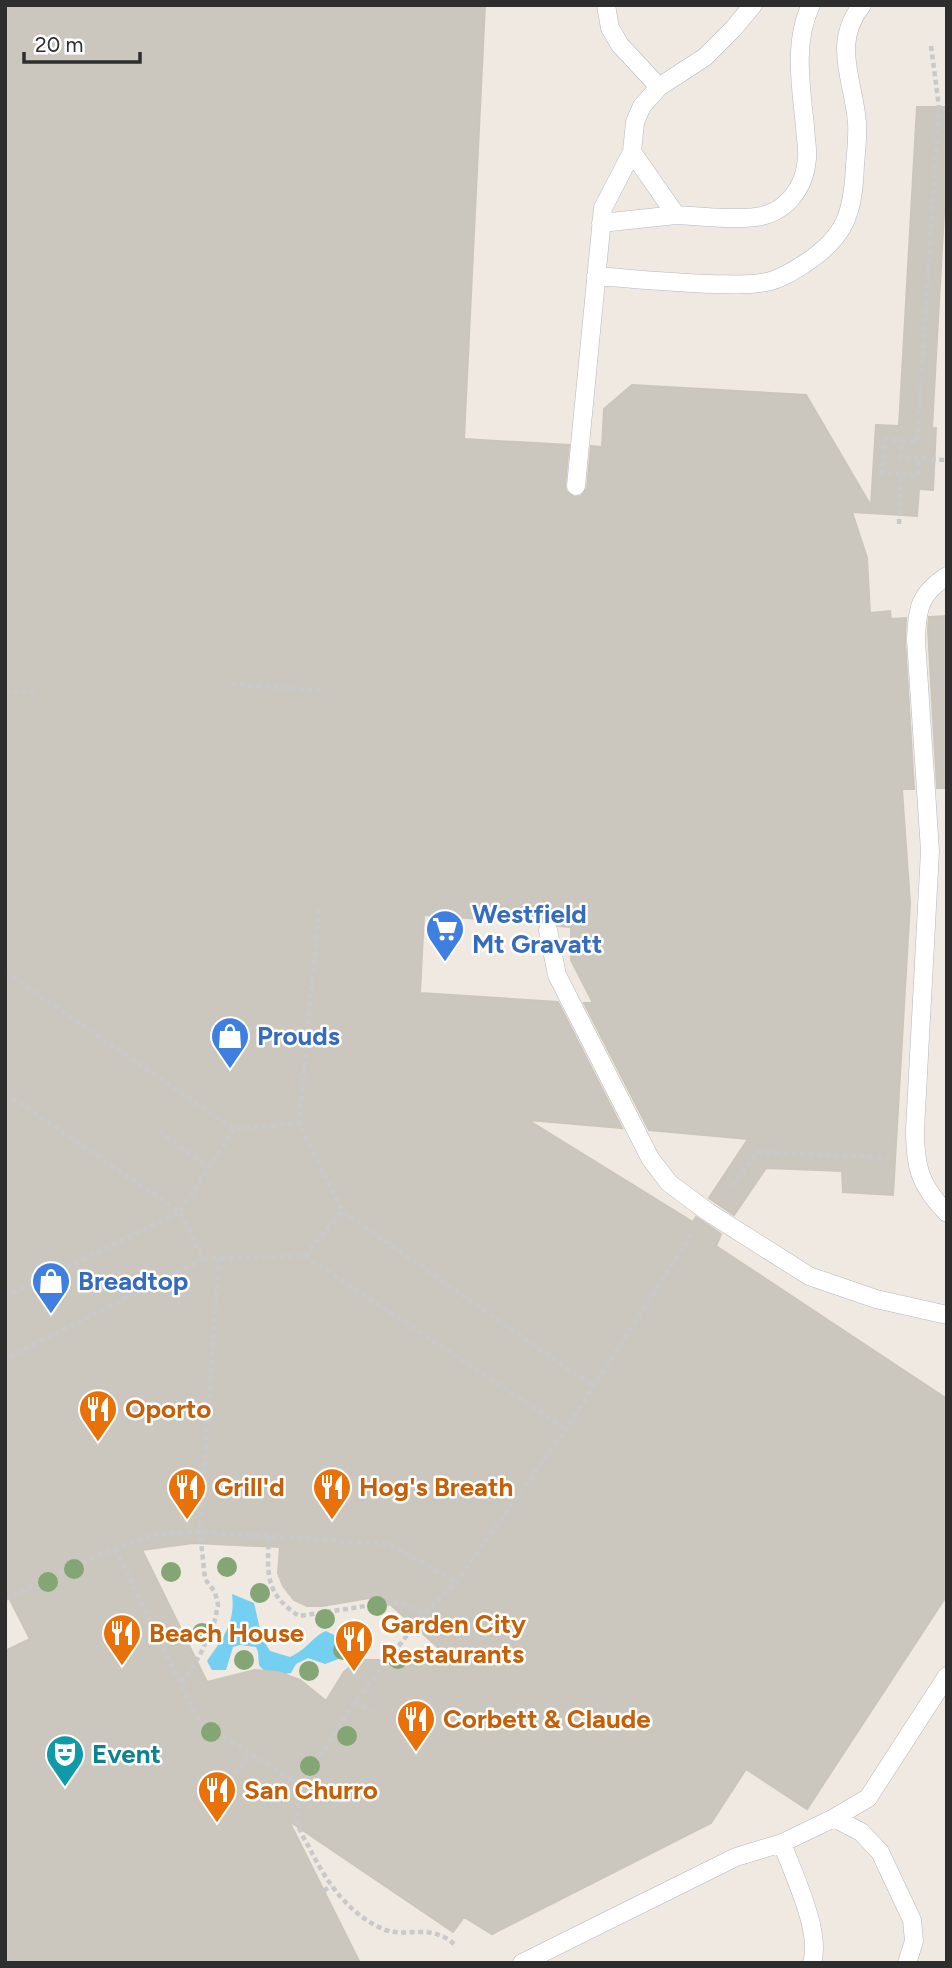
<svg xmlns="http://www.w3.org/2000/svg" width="952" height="1968" font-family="Figtree,sans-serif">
<rect width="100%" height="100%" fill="#efe9e1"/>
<path fill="#75cff0" d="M232 1594 254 1603 262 1638 270 1651 290 1657C308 1649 313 1636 326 1631L347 1641 348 1648 344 1657 325 1664 308 1658 296 1664 291 1673C278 1675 267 1676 259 1665L258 1652 256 1647 240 1645 233 1647 226 1670H212L207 1661C222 1639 236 1623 232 1594Z"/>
<path fill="#cbc7bf" stroke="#cbc5ba" stroke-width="2" fill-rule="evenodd" d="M5 5H485L464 439 569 445 565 486 566 491 574 497 581 496 587 488 591 446 602 447 604 409 632 385 806 395 871 506 876 425 899 426 917 107H947V159L932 428H936L933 490 919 489 917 516 852 512 867 558 870 613 890 611 891 619 906 618 905 641 914 789H902L910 903 893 1195 843 1192 842 1171 766 1168 734 1215 709 1198 748 1139 649 1130 584 1003H593L571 960V927L558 926 551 919H545L539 923 424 915 420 993 558 1002 622 1128 528 1120 693 1222 696 1217 721 1234 716 1246 947 1399V1595L807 1809 746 1769 711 1823 492 1934 464 1917 453 1932 289 1821 360 1963H5V1651L30 1639 5 1590ZM193 1543 280 1547 278 1573 283 1586 294 1600 307 1606H322L381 1596 452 1660H363L355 1663 344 1672 326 1701 300 1680 278 1672 255 1670 207 1682 142 1550Z
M947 616V788H937L928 630 929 617Z"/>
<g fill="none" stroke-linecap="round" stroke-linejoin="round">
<defs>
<path id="service" d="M606 5 610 28 620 45 659 87
M632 152 676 215C702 216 730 220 756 217 786 213 805 188 807 158 808 148 805 136 805 126 801 88 793 41 811 5
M601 223 676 215
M596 276C635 279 674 283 713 284 731 284 748 286 766 282 779 280 793 271 804 264 846 237 853 213 855 165 856 152 858 137 857 123 854 80 831 44 862 5
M576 486 603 208 632 152 635 122 642 106 659 87 705 57 733 29 753 5
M947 576C919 594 917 609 916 640L930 851 915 1130C915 1167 920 1186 947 1213
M548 930 557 975 650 1158 669 1183 708 1212 809 1276 876 1299 947 1315
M834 1818 861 1832 880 1852 912 1920 914 1941 907 1963
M782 1843C793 1874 822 1932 812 1963
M522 1963 736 1857 782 1843 834 1818 868 1798 947 1676"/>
</defs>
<use href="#service" stroke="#b4b7c1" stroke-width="19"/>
<path stroke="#c9c9c9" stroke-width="4.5" stroke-dasharray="5 3.5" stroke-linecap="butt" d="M931 46 939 107 917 442 902 441 901 458 947 460
M901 474 882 473 885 439 901 441
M899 524 901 474 918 476 919 458
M231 684 324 691
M5 691 37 693
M319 909 299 1123 342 1211
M5 972 234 1129 299 1123
M5 1093 180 1212 234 1129
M159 1131 208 1167
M732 1186 758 1152 888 1158
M305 1256 342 1211 594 1387
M203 1259 305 1256 566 1429
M5 1297 180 1212 203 1259 5 1359
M269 1536C267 1574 265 1594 299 1616L379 1604 401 1603 424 1614
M115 1548 199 1721 302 1786 355 1701 424 1614 456 1582 566 1429 691 1235
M5 1599 98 1555 155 1534 200 1532 389 1544 456 1582
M182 1683 200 1655 214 1624 218 1605 215 1592 205 1579 200 1532 219 1258
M355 1701 372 1712
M235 1774 250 1752
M302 1786C298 1799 296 1809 298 1823 299 1831 305 1840 309 1847 325 1880 348 1914 383 1929 405 1939 430 1922 454 1944
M324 1891 331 1885"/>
<use href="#service" stroke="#fff" stroke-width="18"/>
</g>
<g fill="#84a574">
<circle cx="227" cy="1567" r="10"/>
<circle cx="74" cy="1569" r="10"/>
<circle cx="171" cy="1572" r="10"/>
<circle cx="48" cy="1582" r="10"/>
<circle cx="260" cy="1593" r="10"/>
<circle cx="377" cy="1606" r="10"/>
<circle cx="325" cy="1619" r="10"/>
<circle cx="202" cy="1633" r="10"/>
<circle cx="343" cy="1650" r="10"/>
<circle cx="398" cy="1659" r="10"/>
<circle cx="244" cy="1660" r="10"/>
<circle cx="309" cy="1671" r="10"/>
<circle cx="211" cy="1732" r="10"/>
<circle cx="347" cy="1736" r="10"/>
<circle cx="310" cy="1766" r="10"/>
</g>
<defs>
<symbol id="supermarket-pin" viewBox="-11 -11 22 30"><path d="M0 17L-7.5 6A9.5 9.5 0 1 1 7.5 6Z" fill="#3f7fe0" stroke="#fff"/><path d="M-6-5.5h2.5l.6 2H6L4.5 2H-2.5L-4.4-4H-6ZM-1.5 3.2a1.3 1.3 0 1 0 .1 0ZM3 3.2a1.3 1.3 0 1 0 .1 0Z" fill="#fff"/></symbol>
<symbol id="shop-pin" viewBox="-11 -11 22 30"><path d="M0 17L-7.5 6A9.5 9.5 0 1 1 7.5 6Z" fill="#3f7fe0" stroke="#fff"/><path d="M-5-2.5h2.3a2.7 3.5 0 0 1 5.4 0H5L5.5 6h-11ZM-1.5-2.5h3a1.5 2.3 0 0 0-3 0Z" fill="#fff"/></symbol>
<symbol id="restaurant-pin" viewBox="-11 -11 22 30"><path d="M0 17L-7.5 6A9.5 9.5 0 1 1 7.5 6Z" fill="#e8710a" stroke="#fff"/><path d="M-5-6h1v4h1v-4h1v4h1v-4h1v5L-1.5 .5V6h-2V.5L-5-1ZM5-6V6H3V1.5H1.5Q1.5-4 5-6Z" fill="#fff"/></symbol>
<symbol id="theatre-pin" viewBox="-11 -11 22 30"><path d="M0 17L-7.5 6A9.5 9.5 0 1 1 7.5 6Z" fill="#0f9aa8" stroke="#fff"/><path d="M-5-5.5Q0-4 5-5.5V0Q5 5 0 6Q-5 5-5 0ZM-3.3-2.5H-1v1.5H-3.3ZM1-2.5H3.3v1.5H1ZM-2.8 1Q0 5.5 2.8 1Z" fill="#fff"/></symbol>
</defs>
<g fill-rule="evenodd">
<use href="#supermarket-pin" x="423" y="907" width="44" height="60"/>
<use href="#shop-pin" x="208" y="1014" width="44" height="60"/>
<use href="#shop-pin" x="29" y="1259" width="44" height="60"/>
<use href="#restaurant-pin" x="76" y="1387" width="44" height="60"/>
<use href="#restaurant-pin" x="165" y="1465" width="44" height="60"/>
<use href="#restaurant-pin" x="310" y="1465" width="44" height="60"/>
<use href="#restaurant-pin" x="100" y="1611" width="44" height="60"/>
<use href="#restaurant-pin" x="332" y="1617" width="44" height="60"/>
<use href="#restaurant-pin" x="394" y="1697" width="44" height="60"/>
<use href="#theatre-pin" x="43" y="1732" width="44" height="60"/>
<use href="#restaurant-pin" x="195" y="1768" width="44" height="60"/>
</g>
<g text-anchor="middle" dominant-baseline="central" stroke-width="5" stroke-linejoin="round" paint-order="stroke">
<g font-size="26" font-weight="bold" fill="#366cbe" stroke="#fff" text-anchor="start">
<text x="472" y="914">Westfield<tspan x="472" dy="30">Mt Gravatt</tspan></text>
<text x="257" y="1036">Prouds</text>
<text x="78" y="1281">Breadtop</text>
</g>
<g font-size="26" font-weight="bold" fill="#c56008" stroke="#fff" text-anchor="start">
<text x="125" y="1409">Oporto</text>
<text x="214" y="1487">Grill'd</text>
<text x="359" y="1487">Hog's Breath</text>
<text x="381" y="1624">Garden City<tspan x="381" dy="30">Restaurants</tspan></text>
<text x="149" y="1633">Beach House</text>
<text x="443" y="1719">Corbett &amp; Claude</text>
<text x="244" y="1790">San Churro</text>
</g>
<g font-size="26" font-weight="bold" fill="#0d838f" stroke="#fff" text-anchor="start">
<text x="92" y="1754">Event</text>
</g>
</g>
<rect width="952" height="1968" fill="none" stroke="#2e2e2e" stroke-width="14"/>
<path d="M24 52v10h116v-10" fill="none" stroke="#2e2e2e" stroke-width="3.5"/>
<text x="35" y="52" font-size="21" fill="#2e2e2e" stroke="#ffffff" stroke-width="5" paint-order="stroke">20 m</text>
</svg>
